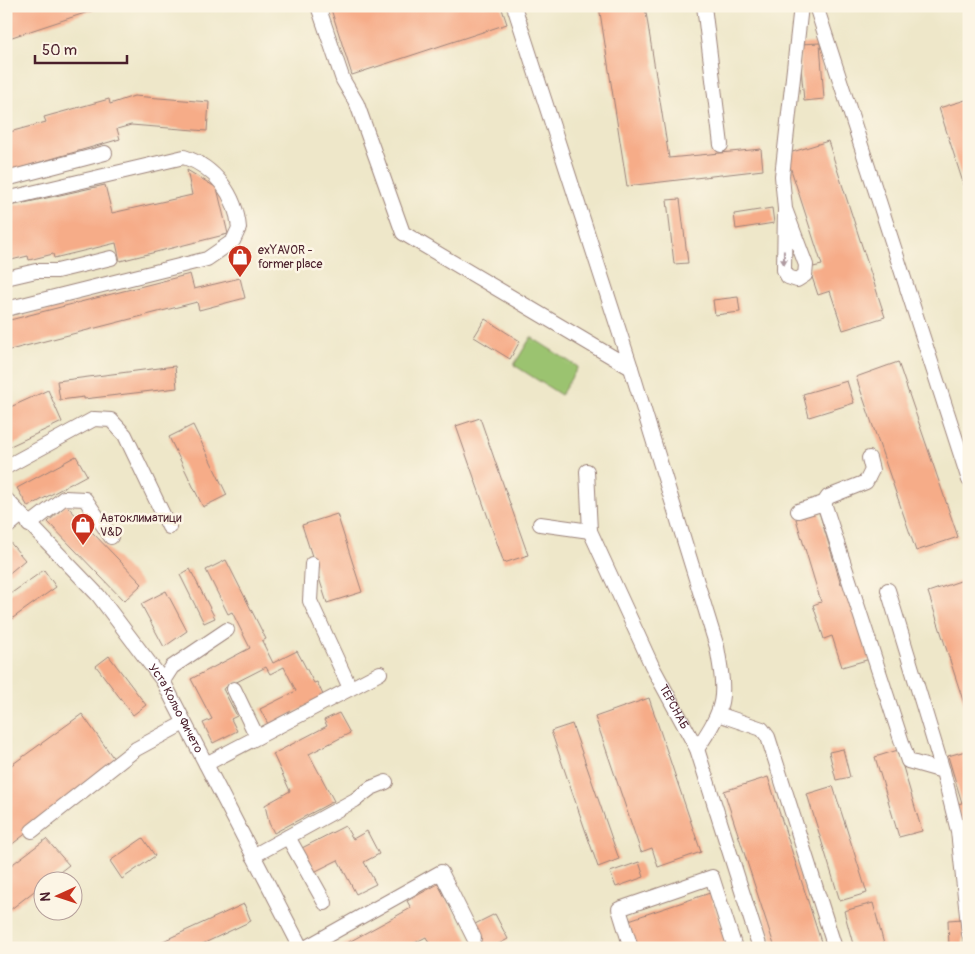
<svg xmlns="http://www.w3.org/2000/svg" width="975" height="954" font-family="Pangolin,sans-serif">
<rect width="100%" height="100%" fill="#fcf5e5"/>
<filter id="ink" filterUnits="userSpaceOnUse"><feTurbulence type="fractalNoise" baseFrequency=".02" numOctaves="2"/><feDisplacementMap in="SourceGraphic" scale="10" xChannelSelector="R" yChannelSelector="G"/><feConvolveMatrix kernelMatrix="1 2 1 2 8 2 1 2 1" color-interpolation-filters="sRGB"/></filter>
<filter id="wash" filterUnits="userSpaceOnUse"><feTurbulence type="fractalNoise" baseFrequency=".0096" numOctaves="4" result="noise"/><feDisplacementMap in="SourceGraphic" scale="20" xChannelSelector="R" yChannelSelector="G"/><feGaussianBlur stdDeviation="1.12" result="paint"/><feColorMatrix in="noise" values="0 0 0 0 0 0 0 0 0 0 0 0 0 0 0 0 0 1.4 0 .05"/><feComposite in="paint" operator="in"/></filter>
<g filter="url(#wash)">
<rect width="100%" height="100%" fill="#eee7c9"/>
<path fill="#9bc36f" stroke="#72714d" d="M531 337 578 367 561 395 514 365Z"/>
<g id="blocks">
<path fill="#f6ac88" d="M6 6H103V7L6 39Z
M330 6H501L507 24 352 75Z
M599 6H645L669 158 761 149 763 170 627 186Z
M820 43 824 99 804 101 799 44Z
M134 96 209 102 207 131 131 125 117 129 120 139 6 172V133L46 122 44 117 109 99 110 104Z
M969 99V198H968L939 108Z
M828 141 885 317 843 330 830 291 818 295 809 268 822 265 786 154Z
M187 170 217 188 228 234 120 261 116 243 54 258 53 254 29 260 28 256 7 261 6 207 105 185 112 213 192 195Z
M680 199 688 263 674 264 667 200Z
M772 208 774 223 736 229 734 214Z
M190 274 194 289 240 278 245 298 199 310 197 302 6 351V321Z
M738 297 740 312 715 315 713 300Z
M485 319 520 341 510 359 474 337Z
M898 362 958 537 916 551 856 377Z
M175 366 177 388 84 399V397L60 400 57 381Z
M847 381 854 403 809 417 803 394Z
M48 390 62 422 6 448V409Z
M480 418 528 555 504 563 456 426Z
M193 425 227 495 203 507 169 437Z
M76 456 87 475 28 507 17 488Z
M66 505 142 584 124 601 48 522Z
M819 512 841 584 846 582 870 659 842 667 832 636 824 639 813 605 821 602 796 519Z
M337 514 362 592 327 603 302 525Z
M8 540 25 560 6 576V541Z
M226 560 266 639 262 641 273 663 297 651 314 683 317 682 324 697 269 726 260 709 296 691 284 667 270 674 266 667 223 689 237 716 231 719 237 731 213 743 203 723 212 719 191 679 250 648 232 612 228 614 206 570Z
M190 569 215 618 204 623 180 575Z
M44 570 56 587 6 623V597Z
M969 578V716H968L928 592Z
M166 591 187 631 164 647 141 604Z
M109 656 146 705 133 715 96 666Z
M649 698 701 852 658 867 652 848 641 852 595 717Z
M339 713 350 733 309 754 334 801 274 833 269 823 265 805 290 791 273 754 327 726 324 720Z
M82 714 117 763 6 849V769Z
M572 724 619 859 598 867 551 731Z
M843 749 850 777 836 780 829 752Z
M898 750 922 831 899 837 875 757Z
M969 750V824L961 826 957 804 962 803 948 756Z
M768 777 823 948H775L724 791Z
M833 786 867 893 840 901 807 794Z
M345 826 353 839 367 831 379 854 364 862 376 884 356 894 338 860 314 872 302 848Z
M143 838 155 856 122 879 110 861Z
M46 839 69 865 47 882H42V885L6 913V869Z
M639 862 644 877 616 887 610 872Z
M438 884 472 948H432L426 937 405 948H338L411 908 407 901Z
M710 893 728 948H635L626 921Z
M873 903 885 948H854L844 911Z
M244 904 251 921 194 948H163L161 942Z
M495 914 508 939 491 948H484L473 925Z
M963 919V948H949L948 920Z"/>
</g>
</g>
<g filter="url(#ink)">
<use href="#blocks" fill-opacity="0" stroke="#9c837a" stroke-width="1"/>
<g fill="none" stroke-linecap="round" stroke-linejoin="round">
<path stroke="#cdbfa9" stroke-width="14" stroke-dasharray="14 7" stroke-linecap="butt" d="M6 163 10 162"/>
<defs>
<g id="minor">
<path d="M318 6 343 80 357 104 403 233 631 368"/>
<path d="M514 6 631 368 717 647C726 698 726 706 697 749"/>
<path d="M704 6 721 145"/>
<path d="M816 6 969 480"/>
<path d="M6 179 105 153"/>
<path d="M6 199 184 157C215 167 236 195 239 228L233 241 207 259 6 309"/>
<path d="M785 209 806 265 805 275 797 280 788 277 784 270 785 209 782 176 801 6"/>
<path d="M6 278 36 271H57L111 258"/>
<path d="M6 467 94 419 111 420 125 435 169 527"/>
<path id="s1" d="M587 471 590 531 652 666 697 749 760 948"/>
<path id="s2" d="M6 499 98 595 163 681 301 948"/>
<path d="M824 503 828 497 866 482 872 470 869 458"/>
<path d="M798 511 824 503 908 761 943 771 958 831 969 934"/>
<path d="M540 524 590 531"/>
<path d="M29 525 64 498 85 499 111 537"/>
<path d="M6 528 20 516"/>
<path d="M312 564 310 601 350 688"/>
<path d="M888 590 943 771"/>
<path d="M163 681 172 667 227 630"/>
<path d="M234 689 257 737"/>
<path d="M718 714 762 729 768 737 835 948"/>
<path d="M206 764 380 673"/>
<path d="M32 831 136 749 184 723"/>
<path d="M288 837 325 903"/>
<path d="M253 856 355 800 371 788 386 782"/>
<path d="M305 948 441 872 474 938"/>
<path d="M631 948 619 909 712 877 735 948"/>
</g>
</defs>
<use href="#minor" stroke="#9c837a" stroke-width="16"/>
<use href="#minor" stroke="#fff" stroke-width="14"/>
</g>
<defs><path id="oneway-solid" d="M-6-.8H1V-3.2L6.5 0L1 3.2V.8H-6Z" transform="scale(1.25)"/></defs>
<use fill="#ae9aa0" href="#oneway-solid" transform="translate(784 258) rotate(89)"/>
</g>
<defs>
<symbol id="shop-pin" viewBox="-11 -11 22 30"><path d="M0 17L-7.5 6A9.5 9.5 0 1 1 7.5 6Z" fill="#c8321e" stroke="#fcf5e5"/><path d="M-5-2.5h2.3a2.7 3.5 0 0 1 5.4 0H5L5.5 6h-11ZM-1.5-2.5h3a1.5 2.3 0 0 0-3 0Z" fill="#fff"/></symbol>
</defs>
<g fill-rule="evenodd">
<use href="#shop-pin" x="226" y="243" width="28" height="38"/>
<use href="#shop-pin" x="69" y="511" width="28" height="38"/>
</g>
<g text-anchor="middle" dominant-baseline="central" stroke-width="5" stroke-linejoin="round" paint-order="stroke">
<g font-size="12" fill="#4a1f2b" stroke="#fcf5e5" text-anchor="start">
<text x="258" y="250">exYAVOR -<tspan x="258" dy="14">former place</tspan></text>
<text x="100" y="518">Автоклиматици<tspan x="100" dy="14">V&amp;D</tspan></text>
</g>
<g font-size="12" fill="#4a1f2b" stroke="#fcf5e5">
<text stroke="none"><textPath href="#s1" startOffset="255">ТЕРСНАБ</textPath></text>
<text stroke="none"><textPath href="#s2" startOffset="271">Уста Кольо Фичето</textPath></text>
</g>
</g>
<rect width="975" height="954" fill="none" stroke="#fcf5e5" stroke-width="25"/>
<g transform="translate(58 896) rotate(267)"><circle r="24" fill="#fcf5e5" stroke="#b59f9b"/>
<path d="M0-4L9 19L0 12L-9 19Z" fill="#c8321e"/>
<text y="-8" font-size="14" font-weight="bold" text-anchor="middle" fill="#4a1f2b">N</text>
</g>
<path d="M35 55v8h92v-8" fill="none" stroke="#4a1f2b" stroke-width="2.5"/>
<text x="42" y="55" font-size="15" fill="#4a1f2b" stroke="#fcf5e5" stroke-width="4" paint-order="stroke">50 m</text>
</svg>
